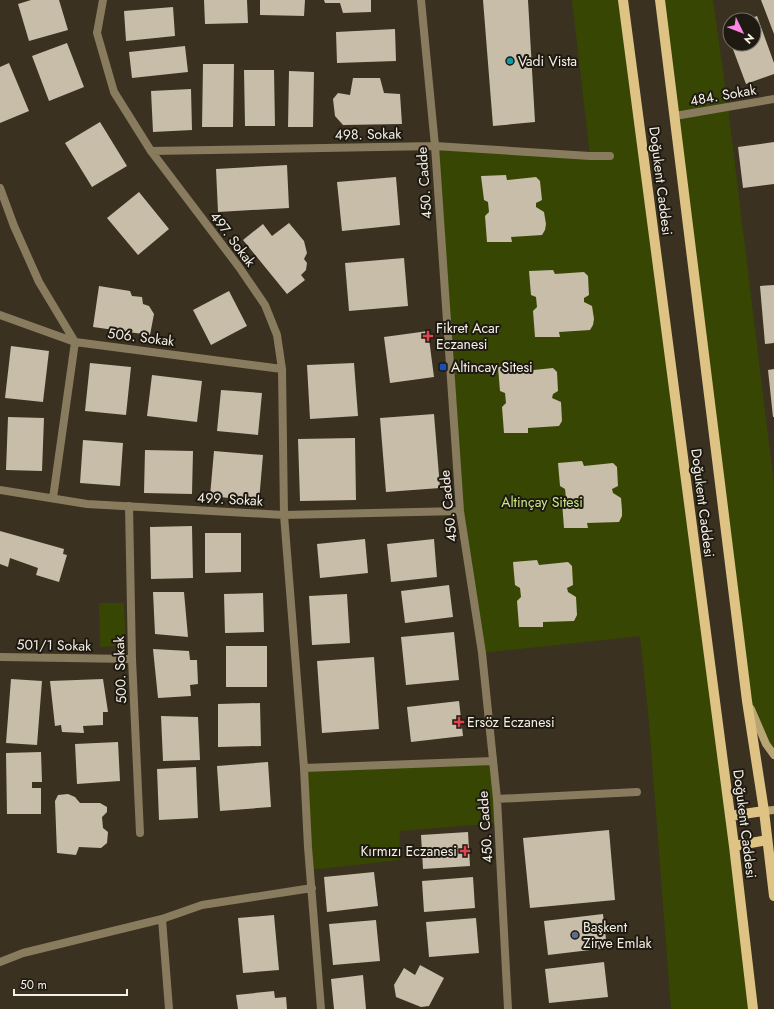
<svg xmlns="http://www.w3.org/2000/svg" width="774" height="1009" font-family="Jost,sans-serif">
<rect width="100%" height="100%" fill="#3a3120"/>
<path fill="#374703" d="M572 0H623L753 1009H671L649 722 640 636 482 653 460 511 435 146 590 156Z
M660 0H713L728 107 774 485V755L747 701Z
M99 603H124L126 646 100 647Z
M493 761 499 823 400 831 399 860 310 870 304 768Z"/>
<path fill="#c8bda8" d="M31 0H59L68 30 29 41 18 4Z
M204 0H247L248 23 205 24Z
M260 0H305L304 16 260 15Z
M324 0H371V12L343 13 340 3H325Z
M483 0H528L535 122 493 126Z
M761 0H774V34Z
M173 7 175 36 126 41 124 11Z
M757 16 774 63V74L746 84 731 44H754V20H746Z
M730 26V40L725 28Z
M395 29 396 61 337 63 336 32Z
M67 43 84 87 49 101 32 56Z
M185 46 188 72 132 78 129 52Z
M9 63 29 111 0 123V67Z
M203 64H234L233 127H202Z
M244 70H274L275 126H245Z
M289 71 314 72 313 127H288Z
M353 78H380L384 93 400 94 402 124 343 125 335 116 333 99 338 93 350 95Z
M191 89 192 130 153 132 151 91Z
M100 122 127 166 92 187 65 143Z
M774 142V184L743 188 738 147Z
M287 165 289 208 218 212 216 169Z
M506 175 507 180 536 177 540 181 542 200 536 203V207L544 212 546 224 545 230 542 235 511 237 512 242H487L485 216 489 212 488 202 484 200 481 176Z
M396 177 400 225 342 231 337 182Z
M139 192 169 229 138 255 107 218Z
M289 223 304 241 307 253 304 259 307 263 306 270 301 275 305 280 287 294 243 240 263 224 272 236Z
M404 258 408 306 349 311 345 263Z
M553 270 555 274 584 272 588 276 589 295 584 298V302L592 306 594 319 593 325 590 330 559 332 560 337H535L533 311 537 307 536 297 531 295 529 271Z
M774 285V343L765 344 760 286Z
M99 286 130 291 132 296 142 297 143 304 149 306 154 314 150 335 93 327Z
M229 291 247 326 211 345 193 310Z
M428 331 434 377 390 383 384 337Z
M11 346 49 351 43 402 5 398Z
M90 363 131 367 126 415 85 411Z
M354 363 358 416 310 419 307 365Z
M522 366 524 371 553 368 557 372 558 391 553 394 552 398 561 402 562 421 559 426 528 428V433H504L502 407 506 403 505 393 500 391 498 367Z
M774 369V417H773L768 370Z
M152 375 202 381 197 422 147 416Z
M221 390 262 393 258 435 217 431Z
M434 414 440 488 386 492 380 418Z
M8 417 44 418 42 471 6 470Z
M355 438 356 500 300 501 298 439Z
M83 440 123 443 120 486 80 483Z
M145 450 193 451 192 494 144 493Z
M214 451 263 455 259 501 210 496Z
M582 461 584 466 613 463 617 467 618 486 612 489 613 493 621 498 622 510V516L619 522 587 523 588 528H564L562 502 566 498 565 489 560 486 558 463Z
M192 526 193 578 151 579 150 527Z
M0 531 64 549 63 554 67 555 59 582 36 575 38 568 10 558 8 567 0 564Z
M205 533H241V572L205 573Z
M365 539 368 573 320 578 317 544Z
M434 539 437 577 391 582 387 544Z
M537 560 539 565 568 562 572 566 573 585 567 588 568 592 576 597 577 615 574 621 543 622V627H519L517 601 521 597 520 588 515 585 513 562Z
M449 585 453 617 405 623 401 591Z
M153 592H184L188 637 155 634Z
M263 593 264 632 225 633 224 594Z
M347 594 350 643 312 645 309 596Z
M454 632 459 680 406 685 401 637Z
M226 646H267V687H226Z
M153 649 189 651 190 660H197L198 684 190 685 191 696 158 698Z
M374 657 379 729 322 733 317 661Z
M11 679 42 681 37 745 6 743Z
M103 679 108 712H103V725L83 726 84 733 62 732 61 725 55 726 50 681Z
M459 701 463 736 411 742 407 707Z
M260 703 261 746 218 747V704Z
M161 716 198 717 200 760 163 761Z
M118 742 120 781 77 784 75 744Z
M41 752 42 782H32V788H41V814H7L6 753Z
M268 762 271 807 220 811 217 766Z
M196 767 198 818 159 820 157 769Z
M68 794 75 797 80 803H100L107 807V812L102 817 103 828 108 832 107 843 101 848 79 847 76 855 57 853 55 801 58 795Z
M609 830 615 900 530 908 523 838Z
M468 832 470 866 423 869 421 835Z
M374 872 378 906 327 912 324 877Z
M473 877 475 908 424 912 422 881Z
M603 914 607 948 548 955 544 921Z
M274 915 279 970 243 973 238 918Z
M476 918 479 953 429 957 426 922Z
M376 920 380 961 333 965 329 924Z
M604 962 608 997 549 1003 545 969Z
M420 965 444 978 429 1006 421 1007 396 997 394 985 404 968 415 975Z
M363 975 366 1009H334L331 979Z
M274 991 275 998 286 997 287 1009H238L236 995Z"/>
<g fill="none" stroke-linecap="round" stroke-linejoin="round">
<path stroke="#897b5e" stroke-width="8" d="M103 0 97 33 114 92 151 151 239 267 265 305 277 335 282 369 284 515 304 768 308 847 321 1009
M421 0 435 146 460 511 482 653 497 799 508 1009
M675 116 774 99
M151 151 435 146 590 156H610
M0 188 14 226 39 282 75 342 53 498
M0 315 75 342 282 369
M0 490 87 504 284 515 460 511
M129 506 132 659 140 833
M0 657 132 659
M304 768 493 761
M497 799 637 792
M162 919 169 1009
M0 962 23 953 162 919 202 905 312 888"/>
<path stroke="#b9a474" stroke-width="8" d="M751 709 766 744 774 755
M764 811 774 810"/>
<path stroke="#dfc385" stroke-width="10" d="M623 0 734 846 753 1009
M660 0 747 701 764 811 774 896
M730 816 764 811
M734 846 767 840"/>
</g>
<circle fill="#0f9aa8" stroke="#1e1a12" stroke-width="1.5" cx="510" cy="61" r="4"/>
<g fill="#e0444e" stroke="#1e1a12" stroke-width="1.5">
<path d="M426 330h4v4h4v4h-4v4h-4v-4h-4v-4h4z"/>
<path d="M457 716h4v4h4v4h-4v4h-4v-4h-4v-4h4z"/>
<path d="M463 845h4v4h4v4h-4v4h-4v-4h-4v-4h4z"/>
</g>
<rect fill="#1a4fb4" stroke="#1e1a12" stroke-width="1.5" x="439" y="363" width="8" height="8" rx="2"/>
<circle fill="#5c6f8a" stroke="#1e1a12" stroke-width="1.5" cx="575" cy="935" r="4"/>
<g text-anchor="middle" dominant-baseline="central" stroke-width="4" stroke-linejoin="round" paint-order="stroke">
<g font-size="14" fill="#f6f1e6" stroke="#1e1a12" text-anchor="start">
<text x="518" y="61">Vadi Vista</text>
<text x="436" y="328">Fikret Acar<tspan x="436" dy="16">Eczanesi</tspan></text>
<text x="451" y="367">Altincay Sitesi</text>
<text x="467" y="722">Ersöz Eczanesi</text>
<text x="457" y="851" text-anchor="end">Kırmızı Eczanesi</text>
<text x="583" y="927">Başkent<tspan x="583" dy="16">Zirve Emlak</tspan></text>
</g>
<g font-size="14" fill="#f6f1e6" stroke="#1e1a12">
<text transform="translate(723 95) rotate(-10)">484. Sokak</text>
<text transform="translate(368 134) rotate(-1)">498. Sokak</text>
<text transform="translate(661 181) rotate(83)">Doğukent Caddesi</text>
<text transform="translate(424 183) rotate(-94)">450. Cadde</text>
<text transform="translate(233 239) rotate(53)">497. Sokak</text>
<text transform="translate(141 337) rotate(7)">506. Sokak</text>
<text transform="translate(230 499) rotate(3)">499. Sokak</text>
<text transform="translate(703 503) rotate(83)">Doğukent Caddesi</text>
<text transform="translate(448 506) rotate(-96)">450. Cadde</text>
<text transform="translate(54 645) rotate(1)">501/1 Sokak</text>
<text transform="translate(120 670) rotate(-92)">500. Sokak</text>
<text transform="translate(745 824) rotate(83)">Doğukent Caddesi</text>
<text transform="translate(485 827) rotate(-94)">450. Cadde</text>
</g>
<g font-size="14" fill="#c9e884" stroke="#1e1a12">
<text x="542" y="502">Altinçay Sitesi</text>
</g>
</g>
<g transform="translate(742 32) rotate(133)"><circle r="19" fill="#1e1a12" stroke="#747067"/>
<path d="M0-3L7 15L0 10L-7 15Z" fill="#fb87e5"/>
<text y="-6" font-size="11" font-weight="bold" text-anchor="middle" fill="#f6f1e6">N</text>
</g>
<path d="M14 989v6h113v-6" fill="none" stroke="#f6f1e6" stroke-width="2"/>
<text x="20" y="989" font-size="12" fill="#f6f1e6" stroke="#1e1a12" stroke-width="3" paint-order="stroke">50 m</text>
</svg>
